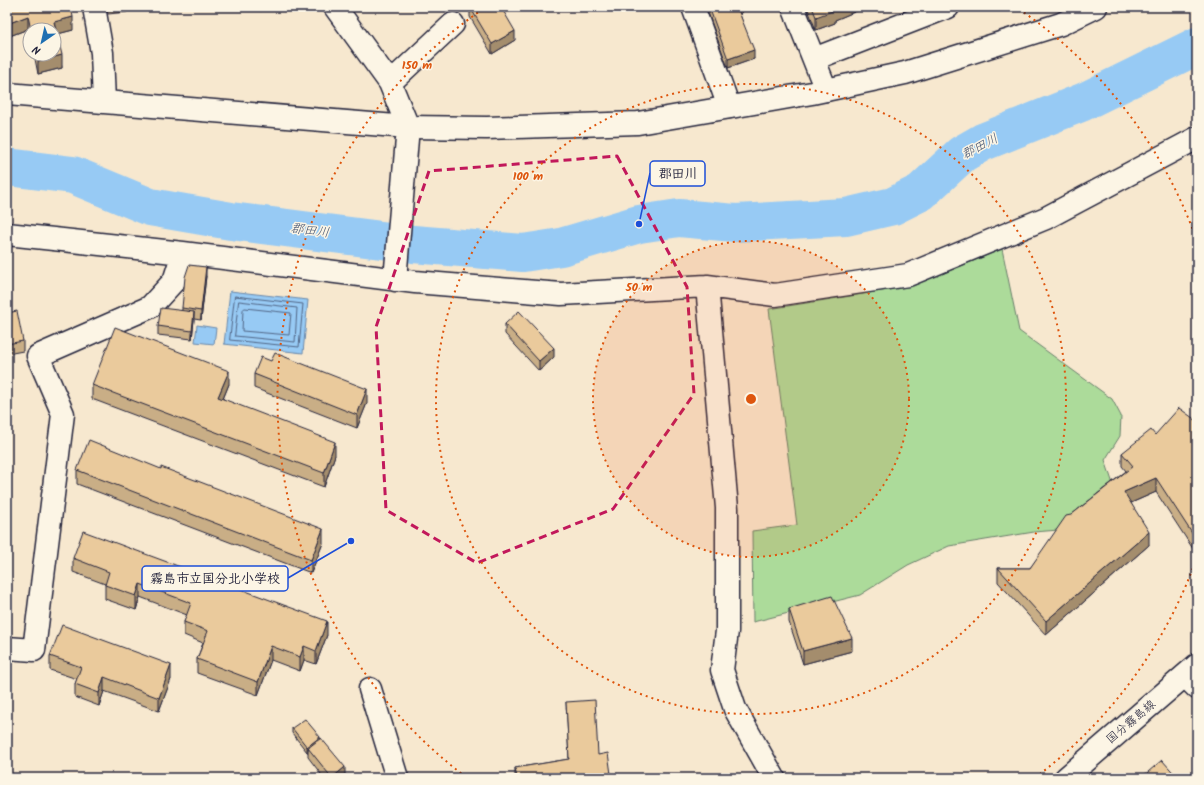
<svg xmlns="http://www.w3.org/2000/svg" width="1204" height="785" font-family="Kalam,'Klee One',sans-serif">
<rect width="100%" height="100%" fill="#f7e8cf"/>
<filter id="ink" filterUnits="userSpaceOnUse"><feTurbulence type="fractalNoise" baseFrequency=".025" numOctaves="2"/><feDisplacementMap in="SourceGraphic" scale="8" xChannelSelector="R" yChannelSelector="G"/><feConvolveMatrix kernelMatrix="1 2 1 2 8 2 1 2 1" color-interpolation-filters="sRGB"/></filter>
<g filter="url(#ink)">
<path fill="#acdb9a" stroke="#677e6a" d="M1002 249 1019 331 1112 399 1121 416 1120 436 1105 460 1116 493 1071 529 1034 532 949 546 908 565 860 595 753 622 752 531 797 525 769 309 913 286Z"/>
<path fill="#97caf4" stroke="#6887aa" d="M230 291 308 300 303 353 224 344Z
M197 325 216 328 214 344 195 342Z"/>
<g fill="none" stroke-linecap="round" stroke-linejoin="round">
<path stroke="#516585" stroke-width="1" d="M235 296 303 304 299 347 230 340Z
M239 301 297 308 295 342 235 336Z
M245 308 291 313 289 335 242 331 243 310Z"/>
<path stroke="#97caf4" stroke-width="38" d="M7 167 73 175 150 207 231 221 413 244 523 253 561 247 639 224 679 218 735 223 846 217 893 206 921 192 962 154 983 142 1083 102 1197 46"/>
<defs>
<path id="street" d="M94 7 102 53 104 102
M335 7 390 83 408 127 395 280
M693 7 729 107
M793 7 826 90
M814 59 948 7
M390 83 453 24
M7 94 408 127
M7 234 183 253 415 282 561 294 707 286 775 295 908 275 1046 218 1197 138
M707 286 727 508V631L722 670 735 709 774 778
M7 648 34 650 63 414 38 356 150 307 174 281 183 253
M370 689 397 778"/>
<path id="secondary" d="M408 127 487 128 638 123 812 93 905 73 1061 24 1096 7
M1185 676 1197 688"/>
<path id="primary" d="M1066 778 1197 665"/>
</defs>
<use href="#street" stroke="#22223b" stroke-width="25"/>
<use href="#secondary" stroke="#22223b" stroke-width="25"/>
<use href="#primary" stroke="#22223b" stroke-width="25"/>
<use href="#street" stroke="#fcf5e5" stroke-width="22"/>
<use href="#secondary" stroke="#fcf5e5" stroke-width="22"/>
<use href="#primary" stroke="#fcf5e5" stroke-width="22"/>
</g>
<path fill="#c9ae86" stroke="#22223b" d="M7 7 73 30 57 34 62 68 38 74 34 54H54V30H30V38L28 29 7 37Z
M106 7H127V12L108 14Z
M469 7H501L515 40 492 54 470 17V8Z
M706 7H742V13L740 14 754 59 728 68Z
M807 7H866L835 20V23L816 30Z
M206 276 201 320 194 319 192 339 158 335V326L182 310V308Z
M7 313 23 341V351L7 354Z
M505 324 554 357 539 371 505 334Z
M254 374 367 403 357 428 254 388Z
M229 384 223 399 335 455 324 487 92 399V385Z
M1197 421V555L1156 492 1131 503 1149 545 1046 635 998 582V568H1030L1071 515 1126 471 1122 466V453L1155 435Z
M77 470 323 543 311 573 77 484Z
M73 558 327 635 316 664 304 660 300 671 271 660 258 695 197 673V659L203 643 184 635V622L187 615 140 597 136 610 105 599V584L73 572Z
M789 609 852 651 803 664 789 622Z
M50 656 171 679 159 711 104 691 99 706 75 697V684L77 679 50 670Z
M566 702 598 755 611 774V778H515V768L569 759Z
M292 728 320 739 345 777 343 778H324L308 757V752H307L292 733Z"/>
<path fill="#a48d6d" stroke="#22223b" d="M260 7H266L260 11Z
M737 7H742V13L737 15Z
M834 7H866L835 20V23L816 30V17Z
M28 16V29L7 37V24Z
M73 17V30L54 35V22Z
M515 31V40L492 54V44Z
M754 50V59L728 68V59Z
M62 55V68L38 74V61Z
M206 267V276L201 320V311Z
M194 312V320L192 339V331Z
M554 348V357L539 371V361Z
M229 371V384L218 411V397Z
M367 389V403L357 428V415Z
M335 442V455L324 487V473Z
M1156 478V492L1124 506V492Z
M323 529V543L311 573V560Z
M1149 532V545L1046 635V621Z
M140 584V597L136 610V596Z
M327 621V635L316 664V651Z
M852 638V651L803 664V651Z
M271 646V660L258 695V682Z
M304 646V660L300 671V657Z
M171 665V679L159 711V698Z
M104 677V691L99 706V693Z
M320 737V742L308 748V752H307V747Z
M345 767V777L343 778H332Z"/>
<path fill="#eaca9c" stroke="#22223b" d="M7 7H71L73 17 54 22 62 55 38 61 37 54H54V30H31L28 16 7 24Z
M470 7H501L515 31 492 44Z
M709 7H737L754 50 728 59Z
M812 7H834L835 10 816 17Z
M189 265 206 267 201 311 182 308 185 277Z
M161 308 194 312 192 331 158 326Z
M17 311 23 341 7 344V313Z
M519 311 554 348 539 361 505 324Z
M115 327 229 371 218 397 335 442 324 473 92 385Z
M275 353 367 389 357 415 254 374 261 357 271 361Z
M1179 408 1197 421V541L1156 478 1124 492 1149 532 1046 621 998 568H1030L1066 516 1071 515 1133 466 1122 453 1151 430 1155 435Z
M89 440 161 469V467L323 529 311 560 77 470Z
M83 531 327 621 316 651 304 646 300 657 271 646 258 682 197 659 208 631 184 622 191 603 140 584 136 596 105 585 109 572 73 558Z
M832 596 852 638 803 651 789 609Z
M62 625 171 665 159 698 104 677 99 693 75 684 81 667 50 656Z
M595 700 598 755 608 753 611 774 584 778H517L515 768 569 759 566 702Z
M305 719 320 737 307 747 292 728Z
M321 738 345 767 332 778 308 748Z
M1162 760 1178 778H1141Z"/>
</g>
<path fill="none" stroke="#c2185b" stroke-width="3" stroke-dasharray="8 5" stroke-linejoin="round" d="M617 156 687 287 694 394 613 509 477 563 386 510 376 327 429 171Z"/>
<circle cx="751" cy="399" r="158" fill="#de560e" fill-opacity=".12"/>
<g fill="none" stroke="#de560e" stroke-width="2" stroke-dasharray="2 4">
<circle cx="751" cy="399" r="158"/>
<circle cx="751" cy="399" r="315"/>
<path d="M1197 557A473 473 0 0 1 1036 777M466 777A473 473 0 0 1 483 9M1019 9A473 473 0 0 1 1197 241"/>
</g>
<g text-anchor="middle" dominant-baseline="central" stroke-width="3" stroke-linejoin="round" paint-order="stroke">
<g font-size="12" fill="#22223b" stroke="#fcf5e5">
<text transform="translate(1131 722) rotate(-40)">国分霧島線</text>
</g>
<g font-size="13" font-style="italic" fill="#455472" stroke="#fcf5e5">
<text transform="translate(980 147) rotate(-28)">郡田川</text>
<text transform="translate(310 231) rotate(7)">郡田川</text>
</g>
</g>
<circle cx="751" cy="399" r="6" fill="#de560e" stroke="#fcf5e5" stroke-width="2"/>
<g font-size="12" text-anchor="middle" font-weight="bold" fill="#de560e" stroke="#fcf5e5" stroke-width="3" stroke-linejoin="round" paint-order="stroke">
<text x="417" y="69">150 m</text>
<text x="528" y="180">100 m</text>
<text x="639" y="291">50 m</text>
</g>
<path fill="none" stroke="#1d4ed8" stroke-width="1.5" d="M639 224L650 173M351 541L288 578"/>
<g fill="#1d4ed8" stroke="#fcf5e5" stroke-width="1.5">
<circle cx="639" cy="224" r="4"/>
<circle cx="351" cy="541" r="4"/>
</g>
<g fill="#fcf5e5" stroke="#1d4ed8" stroke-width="1.5">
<rect x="650" y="161" width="55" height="25" rx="4"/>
<rect x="142" y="566" width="146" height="25" rx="4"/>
</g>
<g font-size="13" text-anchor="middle" font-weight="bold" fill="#22223b">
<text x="678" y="178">郡田川</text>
<text x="215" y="583">霧島市立国分北小学校</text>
</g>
<rect width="1204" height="785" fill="none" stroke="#fcf5e5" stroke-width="24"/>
<rect x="12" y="12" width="1180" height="761" fill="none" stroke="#22223b" stroke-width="1.5" filter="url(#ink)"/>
<g transform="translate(42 42) rotate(214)"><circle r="19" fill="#fcf5e5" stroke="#a5a1a1"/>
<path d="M0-3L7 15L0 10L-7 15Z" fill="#1f6fb2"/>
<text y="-6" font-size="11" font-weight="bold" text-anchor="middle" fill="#22223b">N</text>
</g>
</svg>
